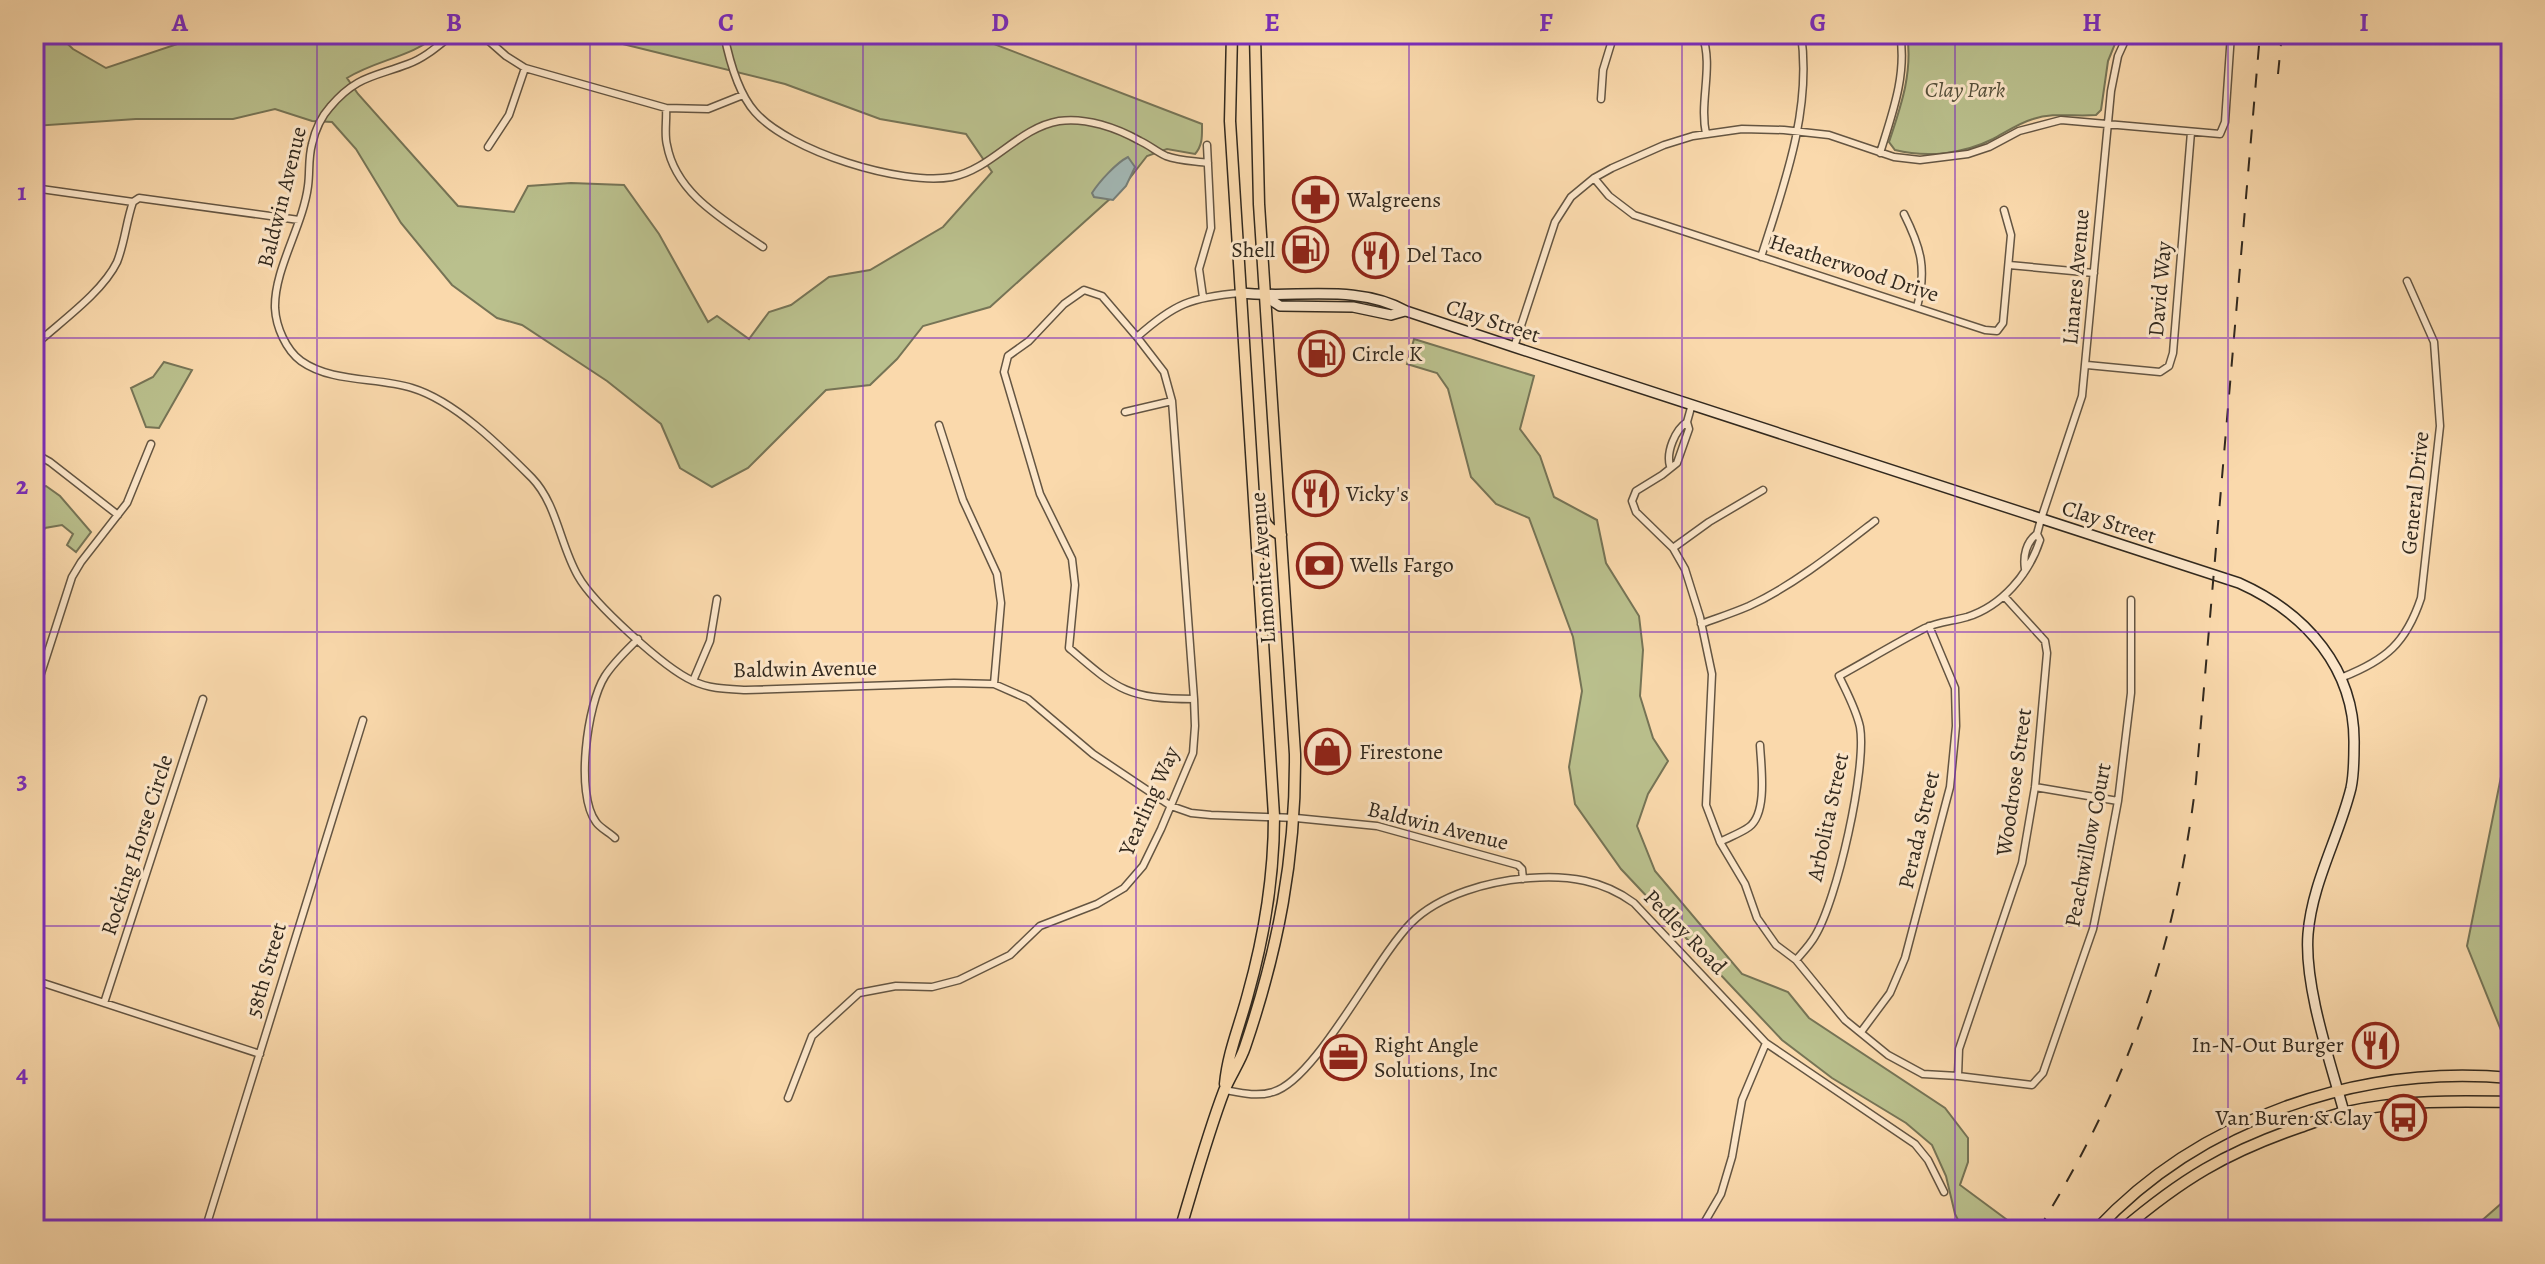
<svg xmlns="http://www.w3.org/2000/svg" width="2545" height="1264" font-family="Alegreya,serif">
<rect width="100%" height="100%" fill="#fad9ac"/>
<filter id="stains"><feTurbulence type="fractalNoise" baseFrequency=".0025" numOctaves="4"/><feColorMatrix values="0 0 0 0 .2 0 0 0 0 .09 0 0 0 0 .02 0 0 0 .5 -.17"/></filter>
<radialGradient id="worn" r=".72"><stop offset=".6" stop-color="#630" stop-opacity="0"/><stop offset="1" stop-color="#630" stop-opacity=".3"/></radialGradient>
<path fill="#bac08d" stroke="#767456" stroke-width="2" d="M34 34H57L73 49 106 68 207 34H439C410 58 378 59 347 78L358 94 458 206 514 212 528 186 571 183 624 185 659 234 708 322 717 316 749 339 769 312 791 305 829 277 870 270 943 227 992 172 966 134 880 119 785 84 582 34H968L1202 124C1202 135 1203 145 1195 154L1167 149 1147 156 1122 188 990 307 923 326 897 359 870 385 826 390 748 468 712 487 680 468 661 424 607 381 522 325 497 318 452 285 401 223 356 149 332 122 312 121 275 109 233 119H136L34 126Z
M1907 34H2119L2108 61 2101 110 2096 115C2074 117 2054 112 2033 119 2019 123 2006 132 1993 139 1963 154 1927 158 1895 150L1889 142C1901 106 1913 72 1907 34Z
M1414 339 1534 376 1520 429 1540 456 1554 497 1597 520 1606 563 1639 616 1643 650 1640 696 1653 738 1668 761 1648 794 1637 826 1655 871 1742 974 1788 992 1809 1018 1945 1108 1968 1138V1162L1960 1185 2014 1225V1230H1963L1955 1214 1946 1176 1932 1145 1906 1123 1832 1078 1782 1040 1621 869 1575 804 1569 767 1582 691 1573 637 1529 518 1496 504 1471 477 1448 389 1437 373 1407 364Z
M164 362 192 370 159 428 146 427 131 388 153 377Z
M46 486 60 496 91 532 76 552 67 545 73 534 62 525 45 528 43 532 34 525V498L40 487Z
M2511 727V1055L2467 946Z
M2511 1195V1230H2471Z"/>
<path fill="#a2b7b4" stroke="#757e78" stroke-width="2" d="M1128 157 1135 167 1126 186 1113 200 1094 197 1092 193C1099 182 1116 163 1128 157Z"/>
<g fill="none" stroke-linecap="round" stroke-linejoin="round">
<defs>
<path id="street" d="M453 34C439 45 425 58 408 64 374 77 356 76 330 107 321 117 315 131 312 144 308 159 310 172 308 186 303 226 274 269 275 308 276 327 286 350 301 361 332 383 377 377 412 388 455 401 500 446 532 478 557 504 560 545 578 576 593 603 664 668 693 681 710 689 727 689 746 690L954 683 994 684 1028 699 1093 754 1171 806 1191 813 1211 815 1296 818 1377 826 1518 865 1522 869 1523 879
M481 34 506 56 525 68 666 108 708 109 743 95
M724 34C729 59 738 93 755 112 789 151 901 186 952 177 992 169 1018 128 1059 121 1086 117 1117 128 1140 141 1149 145 1157 152 1166 156 1179 161 1195 161 1208 163
M1702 34C1714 67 1699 100 1706 134
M1601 99 1603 70 1614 34
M666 108C667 120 664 134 667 145 676 195 726 221 763 247
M488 147 509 115 525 68
M1880 153C1892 114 1907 75 1900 34
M1594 178 1609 196 1634 215 1985 330 1997 331 2003 323 2011 235 2004 210
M34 188 133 202 139 198 299 220
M1904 214C1921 248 1927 269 1917 307
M1761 257C1784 185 1812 110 1801 34
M2009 265 2094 273
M1203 297 1199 269 1211 228 1207 145
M1137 337C1174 304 1191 297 1241 293
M34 346C60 322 102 293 117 262 125 242 126 222 133 202
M1514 347 1555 222 1571 197 1594 178 1612 168 1664 145 1693 136 1742 129 1784 130 1829 135 1894 157 1920 160 1968 154 1989 147 2019 131 2061 120 2220 134 2225 122 2231 34
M2087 365 2160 372 2169 366 2173 353 2191 132
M1692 404 1687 422 1689 429 1677 463 1662 475 1636 491 1632 501 1636 512 1673 548 1685 569 1700 617 1712 674 1706 805 1720 842 1745 884 1757 918 1776 945 1796 960 1845 1020 1888 1055 1923 1074 1958 1076 2032 1085 2043 1073 2093 929 2106 865 2118 801 2131 693V600
M1125 412 1172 401
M939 425 963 500 997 574 1001 603 994 684
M34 453 50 462 118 515
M1670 466C1666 452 1675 430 1687 422
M1673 548 1709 522 1763 490
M2025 569C2023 556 2026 542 2037 534
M1701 624C1717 618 1733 613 1749 606 1794 585 1835 552 1875 521
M2343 677C2386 660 2406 643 2421 598L2440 426 2434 342 2407 281
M693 681 710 641 717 599
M34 695 72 577 81 562 127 503 151 444
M2035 787 2118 801
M615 838C610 833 600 828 596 822 575 794 587 704 605 676 614 662 626 651 638 639
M1720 842C1729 837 1741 833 1749 827 1768 813 1761 766 1760 745
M1796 960C1802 953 1810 945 1815 936 1837 900 1867 768 1860 727 1856 709 1847 693 1839 676 1868 660 1896 643 1925 628 1938 622 1953 621 1967 617 2002 606 2029 574 2040 540L2037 534 2041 519 2082 396 2111 91 2118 56 2128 34
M34 980 260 1054
M104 1003 203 699
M1861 1032 1890 993 1905 958 1950 787 1956 726 1955 688 1929 626
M1958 1076 1959 1049 2022 863 2035 787 2047 653 2045 641 2004 596
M1225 1090C1241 1093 1257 1097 1273 1092 1316 1080 1375 959 1411 923 1440 894 1490 881 1530 878 1568 875 1603 880 1634 903L1766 1043 1915 1144 1928 1160 1944 1192
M788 1098 812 1036 859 993 896 986 932 987 959 980 1010 955 1040 926 1097 904 1124 888 1143 866 1161 829 1193 753 1195 726 1194 699 1172 401 1164 372 1137 337 1102 296 1084 290 1064 304 1029 341 1008 356 1004 372 1040 494 1072 559 1075 585 1069 648C1118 690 1127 699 1194 699
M205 1230 363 720
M1700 1230 1721 1194 1732 1157 1742 1100 1766 1043"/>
<path id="secondary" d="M1241 293C1295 299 1356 283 1406 311L1514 347 2239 583C2306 613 2356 669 2354 746 2354 760 2354 774 2351 788 2339 837 2312 883 2308 934 2304 986 2330 1061 2344 1112
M1265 296 1280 306 1353 307 1391 315 1405 311"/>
<path id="primary" d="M1262 507C1263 523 1267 528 1281 535
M1225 1084C1228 1052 1240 1025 1248 994 1264 937 1274 876 1274 816L1230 121 1232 34
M1180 1230C1194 1184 1207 1136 1224 1091 1230 1076 1240 1062 1245 1047 1278 950 1296 857 1295 754L1259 204 1255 34
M2096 1230C2200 1118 2360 1064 2511 1078
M2122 1230C2182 1179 2225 1153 2300 1127 2315 1122 2331 1115 2347 1112 2399 1100 2458 1101 2511 1102"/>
</defs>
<use href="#street" stroke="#645542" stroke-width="9"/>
<use href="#secondary" stroke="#32291e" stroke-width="12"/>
<use href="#primary" stroke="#32291e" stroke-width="13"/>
<use href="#street" stroke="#fce6c9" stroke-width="6"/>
<use href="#secondary" stroke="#fce6c9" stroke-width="9"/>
<use href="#primary" stroke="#fad9ac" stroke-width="10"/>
<path stroke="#32291e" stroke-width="2" stroke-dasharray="14 14" stroke-linecap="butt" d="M2278 74 2282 34
M2038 1230C2127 1087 2176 948 2196 781L2260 34"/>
</g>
<path fill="none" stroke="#7b2cbf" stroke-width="2" stroke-opacity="0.55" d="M317 34V1230M590 34V1230M863 34V1230M1136 34V1230M1409 34V1230M1682 34V1230M1955 34V1230M2228 34V1230M34 338H2511M34 632H2511M34 926H2511"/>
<defs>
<symbol id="pharmacy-ring" viewBox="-11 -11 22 22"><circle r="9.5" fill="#fce6c9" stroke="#8f2418" stroke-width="1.5"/><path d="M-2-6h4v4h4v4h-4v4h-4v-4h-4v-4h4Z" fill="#8f2418"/></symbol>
<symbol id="fuel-ring" viewBox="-11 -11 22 22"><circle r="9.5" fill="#fce6c9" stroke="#8f2418" stroke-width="1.5"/><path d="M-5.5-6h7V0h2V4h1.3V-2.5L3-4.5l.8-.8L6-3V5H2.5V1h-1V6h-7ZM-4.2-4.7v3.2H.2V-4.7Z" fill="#8f2418"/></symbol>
<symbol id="restaurant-ring" viewBox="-11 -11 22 22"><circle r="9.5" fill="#fce6c9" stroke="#8f2418" stroke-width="1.5"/><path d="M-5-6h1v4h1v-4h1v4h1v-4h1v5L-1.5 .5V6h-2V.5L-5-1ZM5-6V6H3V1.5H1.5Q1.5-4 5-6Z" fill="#8f2418"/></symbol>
<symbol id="bank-ring" viewBox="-11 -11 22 22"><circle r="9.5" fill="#fce6c9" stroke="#8f2418" stroke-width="1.5"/><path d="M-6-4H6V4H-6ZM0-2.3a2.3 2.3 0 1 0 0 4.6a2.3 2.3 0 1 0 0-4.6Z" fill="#8f2418"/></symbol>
<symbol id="shop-ring" viewBox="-11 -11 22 22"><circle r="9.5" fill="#fce6c9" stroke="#8f2418" stroke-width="1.5"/><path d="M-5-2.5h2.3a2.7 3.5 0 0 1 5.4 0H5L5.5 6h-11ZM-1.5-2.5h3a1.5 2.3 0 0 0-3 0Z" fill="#8f2418"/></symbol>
<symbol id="office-ring" viewBox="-11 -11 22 22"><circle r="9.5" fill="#fce6c9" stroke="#8f2418" stroke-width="1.5"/><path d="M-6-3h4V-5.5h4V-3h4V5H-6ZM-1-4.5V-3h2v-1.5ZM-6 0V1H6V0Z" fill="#8f2418"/></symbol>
<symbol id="bus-ring" viewBox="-11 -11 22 22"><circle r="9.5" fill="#fce6c9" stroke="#8f2418" stroke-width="1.5"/><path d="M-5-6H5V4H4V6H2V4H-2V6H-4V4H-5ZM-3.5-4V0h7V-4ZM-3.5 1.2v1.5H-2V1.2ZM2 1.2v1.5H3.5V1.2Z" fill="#8f2418"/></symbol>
</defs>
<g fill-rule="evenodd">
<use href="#pharmacy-ring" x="1290" y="174" width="51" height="51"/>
<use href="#fuel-ring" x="1280" y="224" width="51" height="51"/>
<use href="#restaurant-ring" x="1350" y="230" width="51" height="51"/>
<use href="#fuel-ring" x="1296" y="328" width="51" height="51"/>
<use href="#restaurant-ring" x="1290" y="468" width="51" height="51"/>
<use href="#bank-ring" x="1294" y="540" width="51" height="51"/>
<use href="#shop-ring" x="1302" y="726" width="51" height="51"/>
<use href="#restaurant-ring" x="2350" y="1020" width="51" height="51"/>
<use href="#office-ring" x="1318" y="1032" width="51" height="51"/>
<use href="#bus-ring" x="2378" y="1092" width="51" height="51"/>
</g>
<g text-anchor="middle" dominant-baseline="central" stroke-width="6" stroke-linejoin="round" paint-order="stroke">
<g font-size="22" font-style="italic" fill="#544f3a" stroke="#fce6c9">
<text x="1965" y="90">Clay Park</text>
</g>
<g font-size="22" fill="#32291e" stroke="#fce6c9">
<text transform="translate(282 197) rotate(-76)">Baldwin Avenue</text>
<text transform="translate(1854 268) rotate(18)">Heatherwood Drive</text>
<text transform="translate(2076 277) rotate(-85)">Linares Avenue</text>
<text transform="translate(2160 289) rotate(-85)">David Way</text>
<text transform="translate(1493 321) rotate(18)">Clay Street</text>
<text transform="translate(2415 493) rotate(-84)">General Drive</text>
<text transform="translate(2109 522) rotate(18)">Clay Street</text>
<text transform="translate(1263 568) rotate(-94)">Limonite Avenue</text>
<text transform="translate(805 669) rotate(-1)">Baldwin Avenue</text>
<text transform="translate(2014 782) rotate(-82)">Woodrose Street</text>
<text transform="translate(1149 801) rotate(-66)">Yearling Way</text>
<text transform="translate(1828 817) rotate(-78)">Arbolita Street</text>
<text transform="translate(1438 826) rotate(14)">Baldwin Avenue</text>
<text transform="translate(1919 830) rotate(-77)">Perada Street</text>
<text transform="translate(137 845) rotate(-72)">Rocking Horse Circle</text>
<text transform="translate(2088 845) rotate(-79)">Peachwillow Court</text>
<text transform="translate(1685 932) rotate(46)">Pedley Road</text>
<text transform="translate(266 970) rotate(-74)">58th Street</text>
</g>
<g font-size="22" fill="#32291e" stroke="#fce6c9" text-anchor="start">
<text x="1347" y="200">Walgreens</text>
<text x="1275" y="250" text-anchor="end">Shell</text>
<text x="1406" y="255">Del Taco</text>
<text x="1352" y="354">Circle K</text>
<text x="1346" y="494">Vicky's</text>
<text x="1350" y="565">Wells Fargo</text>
<text x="1359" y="752">Firestone</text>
<text x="1374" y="1045">Right Angle<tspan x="1374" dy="25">Solutions, Inc</tspan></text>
<text x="2344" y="1045" text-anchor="end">In-N-Out Burger</text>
<text x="2372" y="1118" text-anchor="end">Van Buren &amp; Clay</text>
</g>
</g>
<rect width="2545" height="1264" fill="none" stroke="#fad9ac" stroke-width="88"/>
<rect x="44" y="44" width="2457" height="1176" fill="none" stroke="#7b2cbf" stroke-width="3"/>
<g font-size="26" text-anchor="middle" font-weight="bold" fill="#7b2cbf">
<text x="180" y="31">A</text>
<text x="454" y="31">B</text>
<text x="726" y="31">C</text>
<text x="1000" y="31">D</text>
<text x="1272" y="31">E</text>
<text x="1546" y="31">F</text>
<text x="1818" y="31">G</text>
<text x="2092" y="31">H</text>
<text x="2364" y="31">I</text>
<text x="22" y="200">1</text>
<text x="22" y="494">2</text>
<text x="22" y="788">3</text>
<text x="22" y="1082">4</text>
</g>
<rect width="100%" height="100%" filter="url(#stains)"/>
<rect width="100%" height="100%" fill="url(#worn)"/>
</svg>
